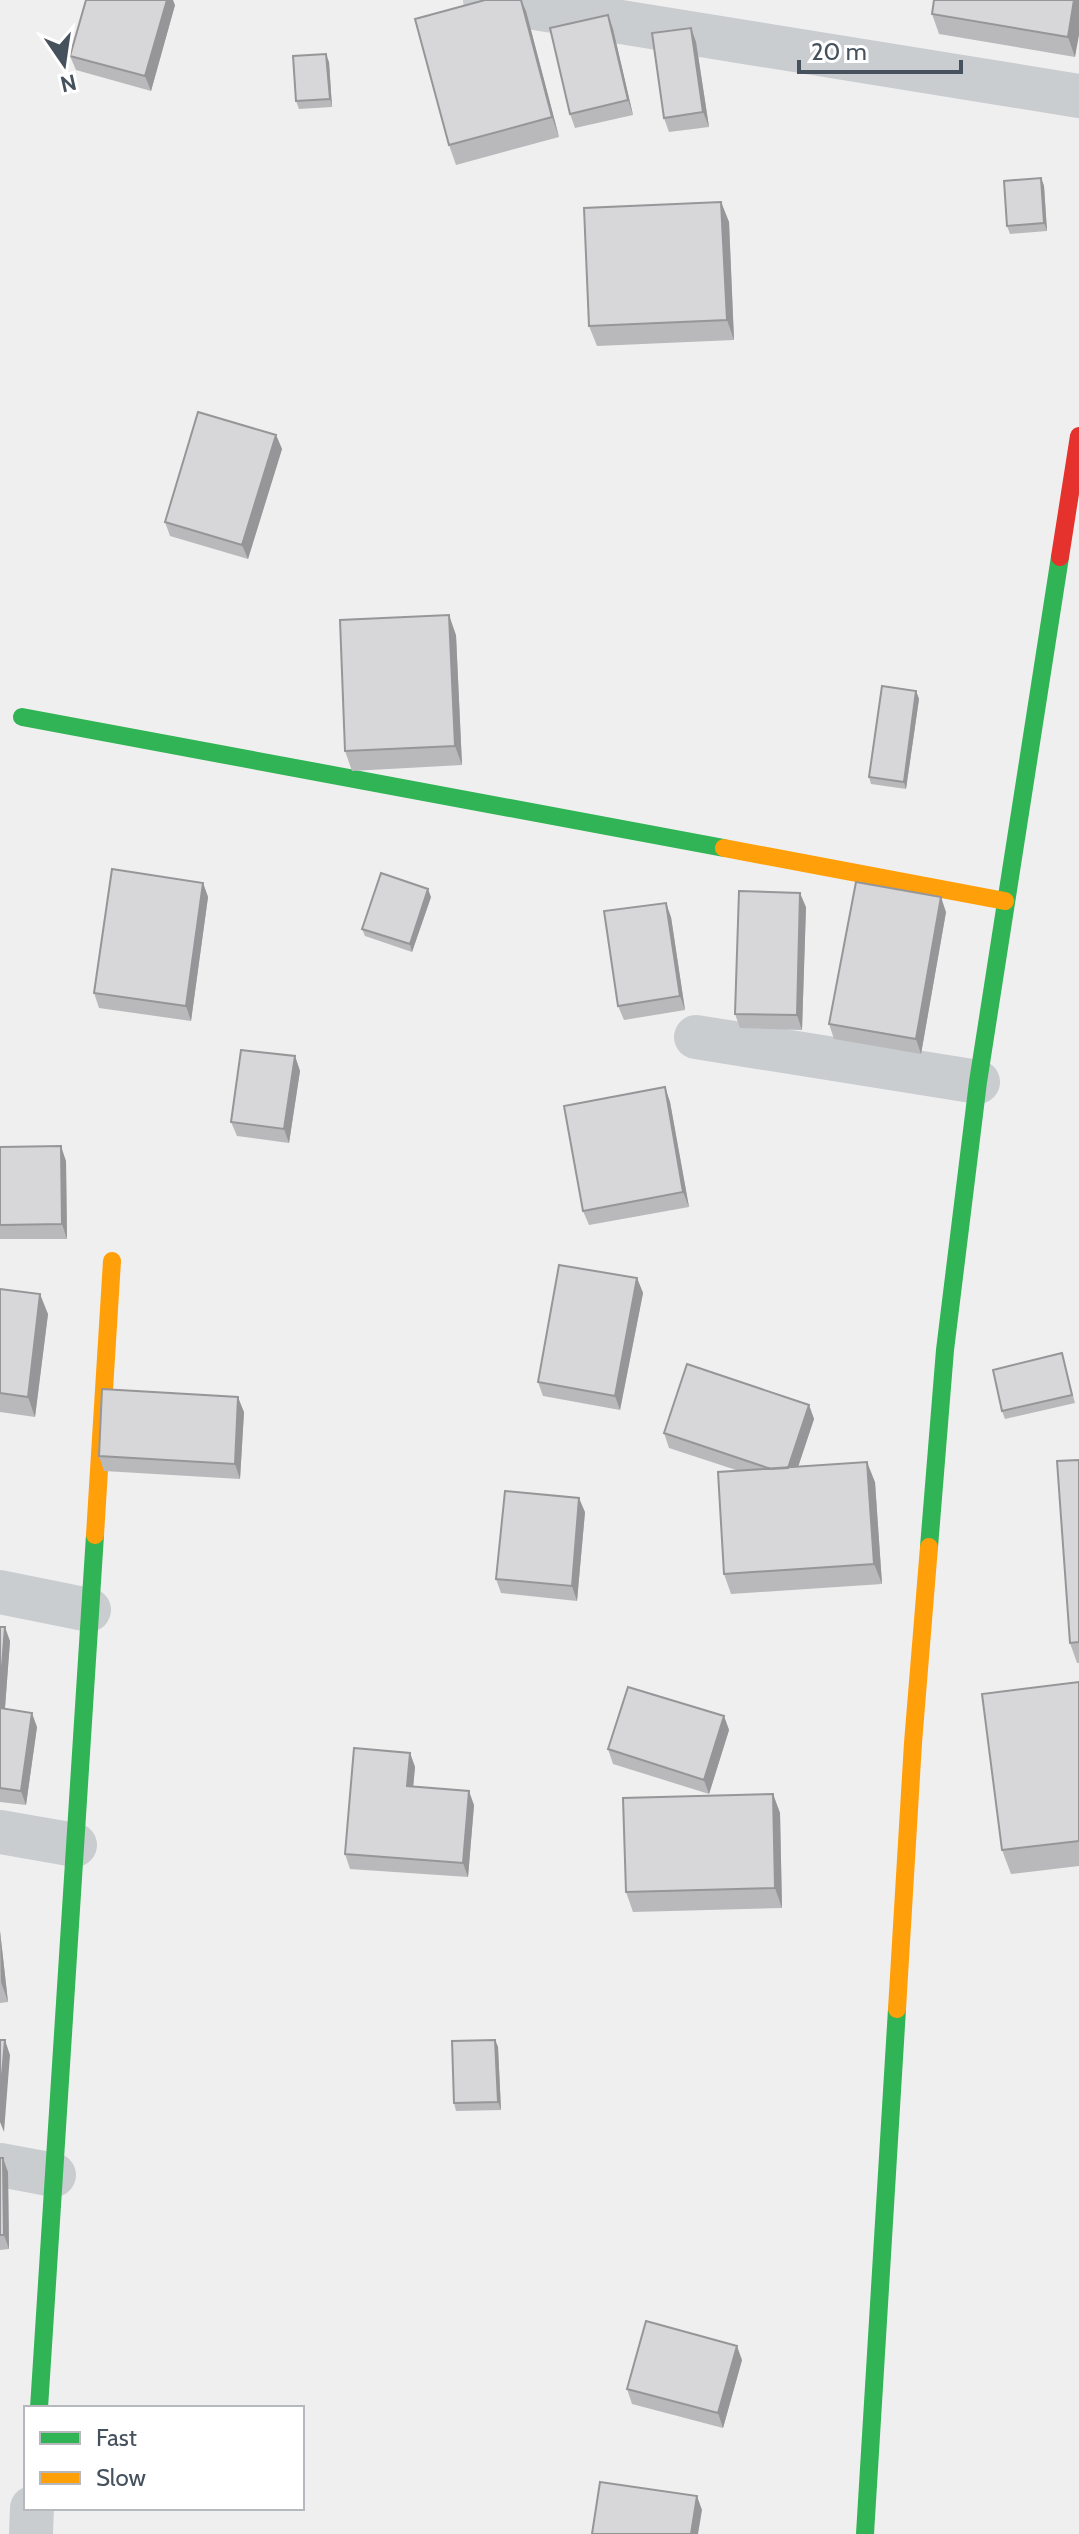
<svg xmlns="http://www.w3.org/2000/svg" width="1079" height="2534" font-family="Cabin,sans-serif">
<rect width="100%" height="100%" fill="#f0efef"/>
<g fill="none" stroke-linecap="round" stroke-linejoin="round">
<path stroke="#cacdd0" stroke-width="44" d="M485 0 1079 96
M696 1037 978 1082
M0 1592 89 1610
M0 1832 75 1845
M0 2165 54 2175
M31 2534 32 2508"/>
<path stroke="#30b455" stroke-width="18" d="M22 717 724 848
M929 1547 945 1350 978 1082 1060 557
M39 2408 95 1535
M865 2534 897 2009"/>
<path stroke="#ff9f0a" stroke-width="18" d="M724 848 1005 901
M95 1535 112 1261
M897 2009 913 1743 929 1547"/>
<path stroke="#e5322d" stroke-width="18" d="M1060 557 1079 436"/>
</g>
<path fill="#b9b9bb" d="M1079 0 1075 57 939 34 932 14Z
M175 5 151 91 76 70 70 56Z
M526 11 559 137 456 165 449 145Z
M608 15 613 29 633 115 575 128 570 114Z
M691 28 696 42 709 127 669 132 664 118Z
M329 62 332 107 299 109 296 101Z
M1041 178 1044 186 1047 231 1010 234 1007 226Z
M721 202 729 222 734 340 597 346 589 326Z
M276 435 282 449 248 559 170 536 165 522Z
M456 635 462 765 352 771 345 751Z
M916 691 919 699 906 789 871 784 869 777Z
M203 883 208 897 191 1021 99 1008 94 993Z
M431 897 412 952 365 936 362 929Z
M806 907 802 1030 740 1028 735 1014Z
M946 912 921 1054 834 1039 829 1024Z
M671 917 685 1010 624 1020 618 1006Z
M295 1056 300 1071 289 1143 237 1136 231 1122Z
M665 1087 670 1102 689 1207 589 1225 583 1211Z
M0 1147 66 1161 67 1239H0Z
M637 1278 643 1293 620 1410 543 1396 538 1382Z
M0 1289 48 1314 35 1417 0 1412Z
M1062 1353 1075 1403 1005 1419 1002 1411Z
M809 1405 814 1419 798 1467 875 1482 882 1584 731 1594 724 1574 739 1471 669 1448 664 1433Z
M244 1412 240 1479 104 1471 99 1456Z
M1079 1460V1663H1077L1070 1643Z
M585 1512 577 1601 501 1593 496 1579Z
M0 1627 10 1641 5 1709 37 1727 26 1805 0 1802Z
M1079 1682V1866L1011 1874 1002 1850Z
M724 1716 729 1730 709 1794 613 1764 608 1749Z
M410 1753 415 1767 413 1786 474 1805 468 1877 350 1869 345 1854Z
M773 1794 780 1813 782 1908 633 1912 626 1892Z
M0 1931 8 2002 0 2003Z
M495 2040 498 2047 501 2110 456 2111 454 2103Z
M0 2158 8 2172 9 2249 0 2250Z
M742 2360 723 2428 632 2404 627 2389Z"/>
<path fill="#969698" d="M167 0H173L175 5 151 91 145 76Z
M521 0 526 11 559 137 552 117Z
M1074 0H1079V35L1075 57 1068 37Z
M608 15 613 29 633 115 628 100Z
M691 28 696 42 709 127 703 112Z
M326 54 329 62 332 107 330 99Z
M1041 178 1044 186 1047 231 1044 223Z
M721 202 729 222 734 340 727 320Z
M276 435 282 449 248 559 242 545Z
M449 615 456 635 462 765 455 746Z
M916 691 919 699 906 789 904 782Z
M203 883 208 897 191 1021 186 1006Z
M428 889 431 897 412 952 410 944Z
M800 893 806 907 802 1030 797 1015Z
M941 897 946 912 921 1054 916 1039Z
M666 903 671 917 685 1010 680 996Z
M295 1056 300 1071 289 1143 284 1129Z
M665 1087 670 1102 689 1207 683 1192Z
M61 1146 66 1161 67 1239 62 1224Z
M637 1278 643 1293 620 1410 615 1396Z
M40 1294 48 1314 35 1417 28 1397Z
M238 1397 244 1412 240 1479 235 1464Z
M809 1405 814 1419 791 1488 786 1473Z
M867 1462 875 1482 882 1584 874 1564Z
M579 1498 585 1512 577 1601 572 1586Z
M5 1627 10 1641 4 1720 0 1708V1693Z
M32 1713 37 1727 26 1805 21 1791Z
M724 1716 729 1730 709 1794 704 1780Z
M410 1753 415 1767 412 1800 407 1786Z
M469 1791 474 1805 468 1877 463 1863Z
M773 1794 780 1813 782 1908 775 1888Z
M0 1931 8 2002 1 1982Z
M5 2040 10 2055 4 2132 0 2122V2098Z
M495 2040 498 2047 501 2110 498 2102Z
M3 2158 8 2172 9 2249 4 2235Z
M737 2346 742 2360 723 2428 718 2413Z
M697 2496 702 2510 698 2534H691Z"/>
<path fill="#d7d7d9" stroke="#969698" stroke-width="2" d="M86 0H167L145 76 70 56Z
M485 0H521L552 117 449 145 415 19Z
M934 0H1074L1068 37 932 14Z
M608 15 628 100 570 114 550 28Z
M691 28 703 112 664 118 652 33Z
M326 54 330 99 296 101 293 56Z
M1041 178 1044 223 1007 226 1004 181Z
M721 202 727 320 589 326 584 208Z
M198 412 276 435 242 545 165 522Z
M449 615 455 746 345 751 340 620Z
M882 686 916 691 904 782 869 777Z
M112 869 203 883 186 1006 94 993Z
M381 873 428 889 410 944 362 929Z
M856 882 941 897 916 1039 829 1024Z
M739 891 800 893 797 1015 735 1014Z
M666 903 680 996 618 1006 604 911Z
M241 1050 295 1056 284 1129 231 1122Z
M665 1087 683 1192 583 1211 564 1106Z
M61 1146 62 1224 0 1225V1147Z
M559 1265 637 1278 615 1396 538 1382Z
M0 1289 40 1294 28 1397 0 1393Z
M1062 1353 1072 1395 1002 1411 993 1370Z
M687 1364 809 1405 788 1468 771 1469 664 1433Z
M102 1389 238 1397 235 1464 99 1456Z
M1079 1460V1642L1070 1643 1057 1461Z
M867 1462 874 1564 724 1574 718 1472Z
M505 1491 579 1498 572 1586 496 1579Z
M0 1627H5L0 1693Z
M1079 1682V1841L1002 1850 982 1694Z
M628 1687 724 1716 704 1780 608 1749Z
M0 1708 32 1713 21 1791 0 1788Z
M354 1748 410 1753 407 1786 469 1791 463 1863 345 1854Z
M773 1794 775 1888 626 1892 623 1798Z
M0 2040H5L0 2098Z
M495 2040 498 2102 454 2103 452 2041Z
M0 2158H3L4 2235H0Z
M646 2321 737 2346 718 2413 627 2389Z
M600 2482 697 2496 691 2534H592Z"/>
<rect x="24" y="2406" width="280" height="104" fill="#ffffff" stroke="#b5b9be" stroke-width="2"/>
<rect x="40" y="2432" width="40" height="12" fill="#30b455" stroke="#b5b9be" stroke-width="2"/>
<text x="96" y="2446" font-size="24" fill="#45515d">Fast</text>
<rect x="40" y="2472" width="40" height="12" fill="#ff9f0a" stroke="#b5b9be" stroke-width="2"/>
<text x="96" y="2486" font-size="24" fill="#45515d">Slow</text>
<g transform="translate(64 64) rotate(167)" stroke="#ffffff" stroke-width="6" paint-order="stroke">
<path d="M0-6L14 30L0 20L-14 30Z" fill="#45515d"/>
<text y="-12" font-size="22" font-weight="bold" text-anchor="middle" fill="#45515d">N</text>
</g>
<path d="M799 60v12h162v-12" fill="none" stroke="#45515d" stroke-width="4"/>
<text x="811" y="60" font-size="24" fill="#45515d" stroke="#ffffff" stroke-width="6" paint-order="stroke">20 m</text>
</svg>
